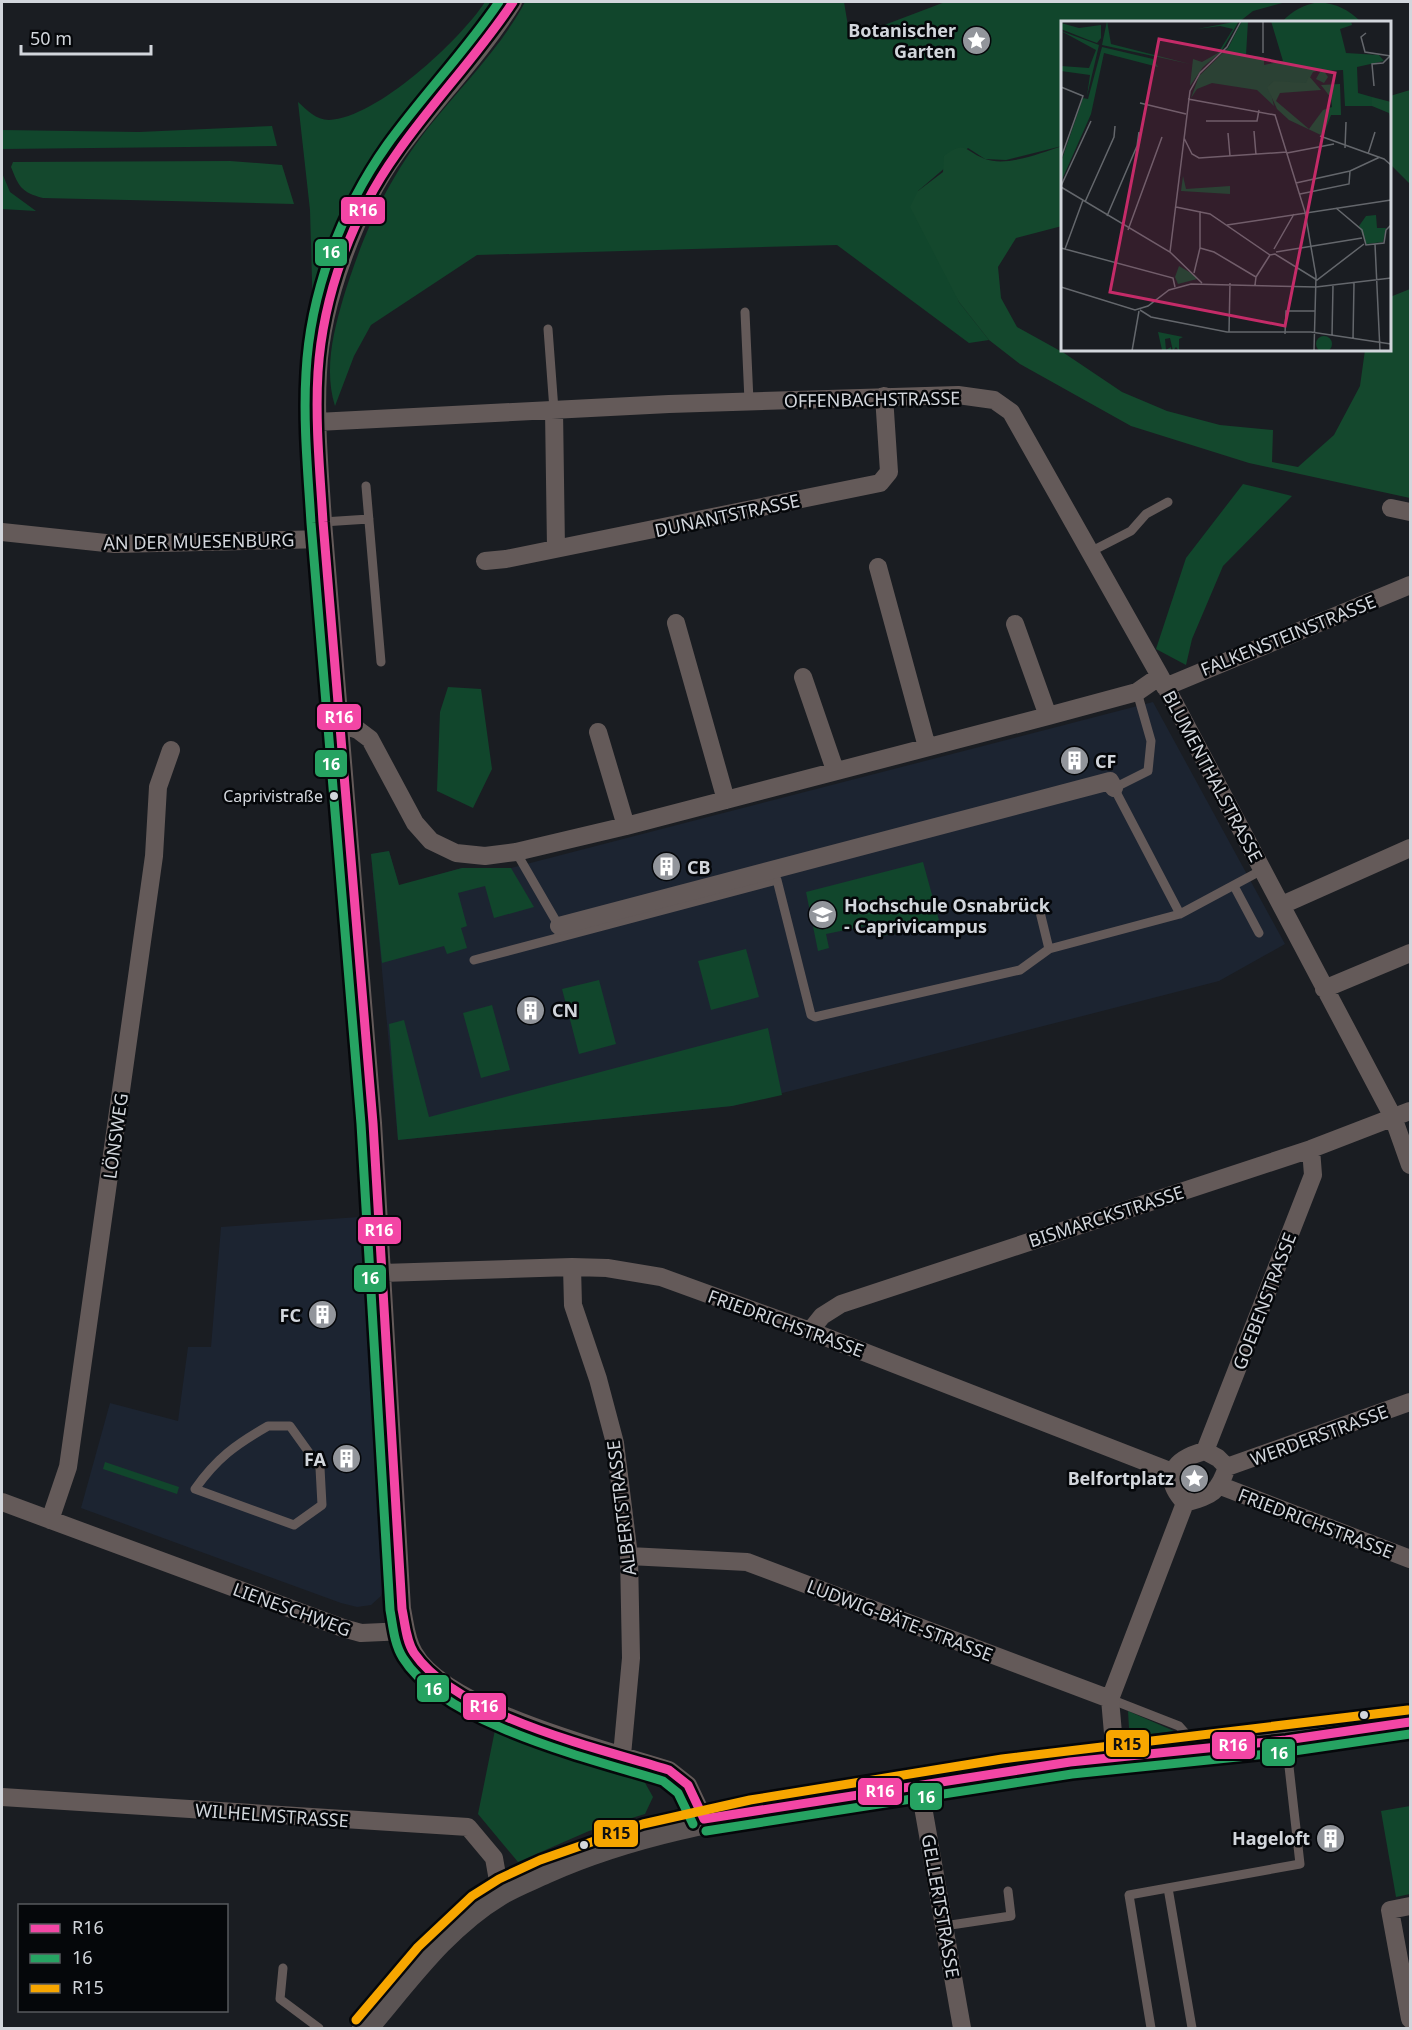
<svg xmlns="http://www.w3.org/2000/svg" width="1412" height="2030" font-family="'Noto Sans',sans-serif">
<rect width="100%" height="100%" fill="#1a1d22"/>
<path fill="#1c2431" d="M1153 702 1285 944 1219 981 732 1106 398 1140 371 854 389 851 399 886 462 868H511Z
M359 1217 384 1580 381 1596 371 1605 357 1607 341 1603 81 1508 110 1403 178 1421 188 1347H211L221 1227Z"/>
<path fill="#11462c" d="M485 2H502C473 56 422 98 386 148 350 197 332 258 313 315L310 210 298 102C307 110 316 120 329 120 377 118 460 40 485 2Z
M525 2H844L850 38 945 2H1286L1253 11 1239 22H1062V146L1006 160 985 159 968 148 918 191 959 302 989 340 969 343 837 245 477 255 371 325 354 356 335 406C324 371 333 333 343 299 363 234 386 182 428 128 461 86 500 49 525 2Z
M1319 2C1337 4 1348 9 1361 22H1282C1293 10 1303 5 1319 2Z
M272 126 277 146 2 149V130L139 132Z
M2 173 10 192 36 211 2 209Z
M1243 484 1292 496 1223 566 1192 639 1186 665 1156 649 1186 558Z
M448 687 481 689 492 769 473 808 437 791 440 712Z
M389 851 399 885 462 868H511L534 907 494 918 485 886 458 893 467 926 461 928 467 948 447 954 444 946 382 963 371 854Z
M923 862 940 924 878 937 875 924 826 934 829 948 818 951 806 892Z
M746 949 759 997 711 1010 698 961Z
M599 980 616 1044 579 1054 562 989Z
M492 1005 510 1070 481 1078 463 1013Z
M404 1020 429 1117 768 1028 782 1095 732 1106 398 1140 389 1024Z
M105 1462 179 1487 177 1494 103 1469Z
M1128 1711 1174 1731 1137 1736 1129 1728Z
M495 1730 644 1781 653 1797 645 1814 589 1831 518 1862 478 1814Z
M1410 1806V1894L1396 1897 1381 1811Z"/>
<path fill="#14482d" d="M1410 90V184L1390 164V96Z
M1062 146V226L1016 238 998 267 1001 298 1017 327 1064 353 1122 392 1167 411 1220 425 1273 430 1272 462 1298 467 1334 435 1360 386 1365 350H1390V297L1410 289V498L1249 463 1131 426 1020 364 989 340 959 302 910 207 918 191 943 172 944 156C966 139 965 152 985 159 1007 167 1041 153 1062 146Z
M230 161 282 165 294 204 43 198C21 192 19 187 11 167L13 162Z"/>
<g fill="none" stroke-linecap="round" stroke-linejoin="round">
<path stroke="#645a59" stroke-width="9" d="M745 312 749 401
M548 329 554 410
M366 486 381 662
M323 522 369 519
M1090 552 1131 531 1146 514 1168 502
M1137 692 1151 741 1148 771 1114 788 1180 914
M516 852 560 928
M1234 886 1259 933
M1040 912 1049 949
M474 960 777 880 811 1015 815 1017 1020 970 1049 949 1180 914 1262 870
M268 1426H290L320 1468 322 1505 294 1525 195 1489C217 1458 235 1445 268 1426Z
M1110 1699 1179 1726 1187 1735 1190 1748
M1168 1888 1192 2028
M944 1926 1011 1916 1008 1891
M283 1968 280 1999 319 2028
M1151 2028 1129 1895 1300 1864 1286 1740"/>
<path stroke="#645a59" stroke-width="18" d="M513 2C479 56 434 101 397 152 356 208 321 303 318 372 315 422 320 472 323 522L373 1123 402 1609C405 1623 406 1640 414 1653 446 1710 606 1750 669 1770L688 1785 704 1819
M554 410 556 549
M317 422 669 404 958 395 994 400 1011 412 1160 676 1393 1117 1410 1165
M1391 508 1410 512
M2 532 115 544 324 539
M485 561 506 559 880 483 889 472 884 396
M878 567 927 747
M676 623 726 800
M1015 624 1048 716
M803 677 835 770
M1165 687 1410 585
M340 723 358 730 370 739 415 823 431 841 456 853 485 856 516 852 626 826 1048 716 1137 692 1160 676
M598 732 626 826
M1282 905 1410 848
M559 926 1110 781 1114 788
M1324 989 1410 953
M572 1267 573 1305 598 1379 615 1443 629 1556 631 1658 622 1755
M382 1273 572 1267 607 1268 661 1277 810 1331 1172 1472
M810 1331 822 1316 841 1304 1311 1149 1410 1111
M1205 1451 1313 1175 1311 1149
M1205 1451 1218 1458 1227 1467C1218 1494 1211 1495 1185 1503 1160 1476 1174 1459 1205 1451Z
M1227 1467 1410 1402
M1221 1486 1410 1559
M2 1502 343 1628 361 1633 406 1631
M50 1520 68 1467 154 856 158 787 171 750
M629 1556 747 1562 1110 1699 1115 1756
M1110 1699 1185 1503
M919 1784 962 2028
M2 1797 468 1827 494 1858 500 1892
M1410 1906 1390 1910 1410 2019"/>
<path stroke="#5b5454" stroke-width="26" d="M365 2028C406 1980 444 1926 499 1893 514 1884 530 1878 545 1871 634 1831 727 1816 823 1800 920 1784 1016 1768 1113 1757 1213 1745 1312 1738 1410 1722"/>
<defs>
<path id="bus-1" d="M513 2C478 55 433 101 397 153 352 216 323 295 318 372 315 422 320 472 323 522L373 1123 402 1609C405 1623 406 1641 414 1653 457 1716 598 1748 669 1770L688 1785 704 1819
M704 1819 1070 1762 1286 1740 1410 1722"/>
<path id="bus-2" d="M499 2C465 52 423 95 387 145 341 210 310 293 306 373 303 423 308 473 311 523L361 1124 390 1610C393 1626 394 1644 403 1658 444 1724 591 1759 663 1781L678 1793 693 1824
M706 1831 1072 1774 1287 1752 1410 1734"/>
<path id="bus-3" d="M356 2020 418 1947 472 1896 499 1879 540 1860 643 1824 750 1800 1002 1759 1408 1710"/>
</defs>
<use href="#bus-1" stroke="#05070a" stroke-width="14"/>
<use href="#bus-2" stroke="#05070a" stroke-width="14"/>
<use href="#bus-3" stroke="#05070a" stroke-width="14"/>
<use href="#bus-1" stroke="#f346a5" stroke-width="9"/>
<use href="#bus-2" stroke="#26a362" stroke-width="9"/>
<use href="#bus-3" stroke="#f7a600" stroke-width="9"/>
</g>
<defs>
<symbol id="sight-disc" viewBox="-11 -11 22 22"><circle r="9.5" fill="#92959b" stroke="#05070a"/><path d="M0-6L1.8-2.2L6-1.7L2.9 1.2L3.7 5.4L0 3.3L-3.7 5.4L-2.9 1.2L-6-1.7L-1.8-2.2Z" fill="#fff"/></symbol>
<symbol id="building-disc" viewBox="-11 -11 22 22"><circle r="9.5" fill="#92959b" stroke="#05070a"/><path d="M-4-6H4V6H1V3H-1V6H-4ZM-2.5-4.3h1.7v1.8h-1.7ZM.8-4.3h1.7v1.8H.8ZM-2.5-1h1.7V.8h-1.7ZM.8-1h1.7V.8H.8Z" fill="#fff"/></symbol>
<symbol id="university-disc" viewBox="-11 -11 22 22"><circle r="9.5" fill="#92959b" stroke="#05070a"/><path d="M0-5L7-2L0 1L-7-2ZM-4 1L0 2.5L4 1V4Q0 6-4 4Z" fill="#fff"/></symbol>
</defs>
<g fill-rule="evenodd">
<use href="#sight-disc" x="960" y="24" width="33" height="33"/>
<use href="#building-disc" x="1058" y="744" width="33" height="33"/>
<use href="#building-disc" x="650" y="850" width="33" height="33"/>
<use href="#university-disc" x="806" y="898" width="33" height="33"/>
<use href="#building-disc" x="514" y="994" width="33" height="33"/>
<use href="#building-disc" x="306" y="1298" width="33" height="33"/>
<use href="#building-disc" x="330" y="1442" width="33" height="33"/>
<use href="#sight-disc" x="1178" y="1462" width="33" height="33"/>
<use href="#building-disc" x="1314" y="1822" width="33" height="33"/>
</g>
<g fill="#d2d6dc" stroke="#05070a" stroke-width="2">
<circle cx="334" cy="796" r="5"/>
<circle cx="1364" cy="1715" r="5"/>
<circle cx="584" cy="1845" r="5"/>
</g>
<g text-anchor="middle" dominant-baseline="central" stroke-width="5" stroke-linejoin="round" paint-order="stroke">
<g font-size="16" fill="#d2d6dc" stroke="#05070a" text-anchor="end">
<text x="323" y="796">Caprivistraße</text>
</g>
<g font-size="18" font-weight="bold" fill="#d2d6dc" stroke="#05070a" text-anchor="end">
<text x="956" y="30">Botanischer<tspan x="956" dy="21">Garten</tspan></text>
<text x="1095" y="761" text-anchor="start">CF</text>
<text x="687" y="867" text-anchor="start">CB</text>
<text x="844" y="905" text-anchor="start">Hochschule Osnabrück<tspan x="844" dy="21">- Caprivicampus</tspan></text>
<text x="552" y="1010" text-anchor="start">CN</text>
<text x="301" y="1315">FC</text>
<text x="326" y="1459">FA</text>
<text x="1174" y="1478">Belfortplatz</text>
<text x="1310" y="1838">Hageloft</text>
</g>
<g font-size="18" fill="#d2d6dc" stroke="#05070a">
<text transform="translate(872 399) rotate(-1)">OFFENBACHSTRASSE</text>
<text transform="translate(727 515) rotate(-12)">DUNANTSTRASSE</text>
<text transform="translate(199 541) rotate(-1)">AN DER MUESENBURG</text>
<text transform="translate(1288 635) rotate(-22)">FALKENSTEINSTRASSE</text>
<text transform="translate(1213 776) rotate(62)">BLUMENTHALSTRASSE</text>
<text transform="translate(115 1136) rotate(-82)">LÖNSWEG</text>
<text transform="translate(1106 1216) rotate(-18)">BISMARCKSTRASSE</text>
<text transform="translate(1264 1301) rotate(-69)">GOEBENSTRASSE</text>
<text transform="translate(786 1323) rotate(20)">FRIEDRICHSTRASSE</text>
<text transform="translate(1319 1435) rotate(-20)">WERDERSTRASSE</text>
<text transform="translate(621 1508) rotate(-97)">ALBERTSTRASSE</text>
<text transform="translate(1316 1523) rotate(21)">FRIEDRICHSTRASSE</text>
<text transform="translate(292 1609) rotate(20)">LIENESCHWEG</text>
<text transform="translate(900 1620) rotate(21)">LUDWIG-BÄTE-STRASSE</text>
<text transform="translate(272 1815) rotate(4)">WILHELMSTRASSE</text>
<text transform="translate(941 1906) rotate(80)">GELLERTSTRASSE</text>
</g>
</g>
<g transform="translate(1061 21)">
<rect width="330" height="330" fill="#1a1d22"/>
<path d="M46 0 50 23 129 43 41 24ZM178 0 160 31 142 46 129 65 132 38 141 41 157 32 172 8 159 5 136 8ZM181 0H187L185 34 203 36V44L222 40 210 0H290L291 4 279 8 285 32 318 34 323 40 296 46 297 72 311 76V85H284L282 49 263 50 267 56 263 62 255 58 260 49 252 51 246 62 208 64 213 85 196 69 151 62 136 68 130 77 138 55 167 27ZM0 2 18 7 40 4V17L36 22 25 18 0 8ZM0 10 38 24 26 75 29 54 0 50V45L28 47 35 29ZM41 26 92 38 97 46 43 32 30 93 0 161V141L22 77 27 78ZM122 155 125 168 169 165V173L120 170ZM315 194 316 207H325L322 221 305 223 298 205 305 195ZM118 245 135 255 136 258 117 263 114 256ZM97 311 122 316 118 318V330L115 326 112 330 109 317 104 318 105 329 110 326V330H102L101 329ZM255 323a8 8 0 1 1 16 0a8 8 0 1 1-16 0Z" fill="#11462c"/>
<path d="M248 55 260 69 219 72 215 80 248 108 262 89 271 86 270 77 260 64 279 63 280 94H270L262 115 228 99 216 88 206 66 213 60 245 62ZM311 76 330 81V99L328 92 311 85Z" fill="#14482d"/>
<path fill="none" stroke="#64676c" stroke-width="1.5" d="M202 0V32M305 12 300 16 304 31 330 35M313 65 311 43 322 42 329 35M0 66 22 75 0 137M127 78 214 94 244 191 255 255 253 330M79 82 125 93M145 100H196L198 89M193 110 195 134M167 112 169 135M259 115 323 138 330 144M123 117 131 133 138 137 226 131M284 127 285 101M226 132 273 123M307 133 314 111M235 162 289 150 319 136M0 165 30 100M0 166 109 231 141 262M239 173 288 163 289 150M24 181 53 116 54 105M115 186 149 193 209 234 214 233 256 259 303 223M275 187 301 209 305 224 323 222 325 209 330 204M46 195 76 125 78 111M166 204 330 179M67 209 101 116M314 223 319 330M0 227 112 257 114 266M139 227 153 231 195 256 194 264M4 228 22 179M213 228 233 193M109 231 129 70 139 52 166 26 180 0M215 231 301 217M133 252 139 227V190M195 256 209 234M0 266 74 289 87 285 108 269 130 263 255 266 330 257M79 289 90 296 166 311H250L330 323M168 311 169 262M224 313 225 290H254M271 315 272 264M292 318 293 262M71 330 78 290"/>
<path fill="#c42b68" fill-opacity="0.15" stroke="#c42b68" stroke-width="3" d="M98 18 274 52 224 305 49 271Z"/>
<rect width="330" height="330" fill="none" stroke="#d2d6dc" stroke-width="3"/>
</g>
<g stroke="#05070a" stroke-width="2">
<rect x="340" y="196" width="46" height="29" rx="6" fill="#f346a5"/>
<rect x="314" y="238" width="34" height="29" rx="6" fill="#26a362"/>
<rect x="316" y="703" width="46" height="28" rx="6" fill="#f346a5"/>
<rect x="314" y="749" width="34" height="29" rx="6" fill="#26a362"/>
<rect x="357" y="1216" width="45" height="29" rx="6" fill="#f346a5"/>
<rect x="353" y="1264" width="34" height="29" rx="6" fill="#26a362"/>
<rect x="416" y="1674" width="34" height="29" rx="6" fill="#26a362"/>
<rect x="462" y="1692" width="45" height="29" rx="6" fill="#f346a5"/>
<rect x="1105" y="1729" width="45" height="29" rx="6" fill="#f7a600"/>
<rect x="1211" y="1731" width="45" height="29" rx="6" fill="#f346a5"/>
<rect x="1261" y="1738" width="35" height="29" rx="6" fill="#26a362"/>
<rect x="857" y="1777" width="46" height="29" rx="6" fill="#f346a5"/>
<rect x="909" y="1782" width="34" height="29" rx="6" fill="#26a362"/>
<rect x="593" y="1819" width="46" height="29" rx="6" fill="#f7a600"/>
</g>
<g font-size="16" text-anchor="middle" font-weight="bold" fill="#fff">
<text x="363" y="216">R16</text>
<text x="331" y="258">16</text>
<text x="339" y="723">R16</text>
<text x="331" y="770">16</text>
<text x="379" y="1236">R16</text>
<text x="370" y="1284">16</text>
<text x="433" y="1695">16</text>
<text x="484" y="1712">R16</text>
<text x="1233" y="1751">R16</text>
<text x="1279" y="1759">16</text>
<text x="880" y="1797">R16</text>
<text x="926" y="1803">16</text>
</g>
<g font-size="16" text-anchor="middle" font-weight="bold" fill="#111">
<text x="1127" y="1750">R15</text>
<text x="616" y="1839">R15</text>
</g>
<rect width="1412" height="2030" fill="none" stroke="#d2d6dc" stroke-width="6"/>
<rect x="18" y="1904" width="210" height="108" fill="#05070a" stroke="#575a5e" stroke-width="1.5"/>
<rect x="30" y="1924" width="30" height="9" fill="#f346a5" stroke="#575a5e" stroke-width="1.5"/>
<text x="72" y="1934" font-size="18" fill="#d2d6dc">R16</text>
<rect x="30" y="1954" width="30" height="9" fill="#26a362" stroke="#575a5e" stroke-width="1.5"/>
<text x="72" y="1964" font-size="18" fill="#d2d6dc">16</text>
<rect x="30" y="1984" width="30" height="9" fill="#f7a600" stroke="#575a5e" stroke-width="1.5"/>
<text x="72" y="1994" font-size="18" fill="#d2d6dc">R15</text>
<path d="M21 45v9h130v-9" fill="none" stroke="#d2d6dc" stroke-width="3"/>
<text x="30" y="45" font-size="18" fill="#d2d6dc" stroke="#05070a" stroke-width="4.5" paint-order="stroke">50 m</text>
</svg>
